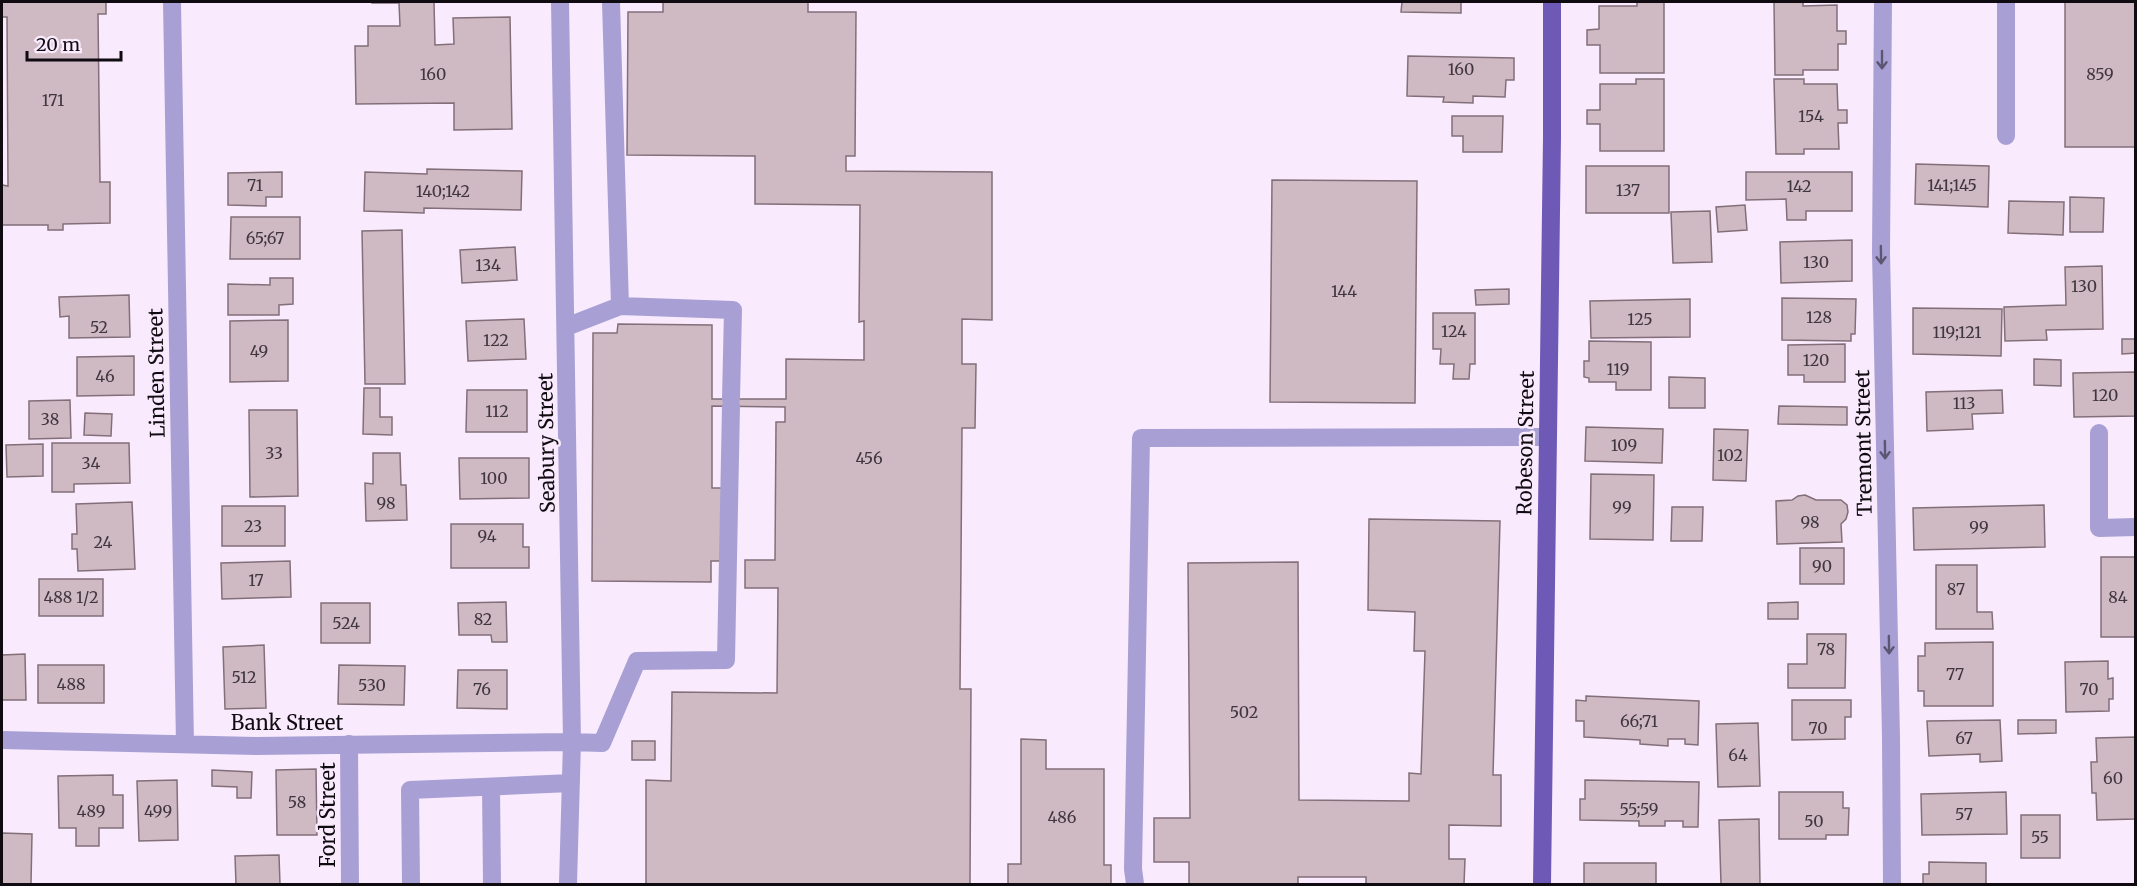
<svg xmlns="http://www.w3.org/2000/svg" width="2137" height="886" font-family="Merriweather,serif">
<rect width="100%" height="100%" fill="#f9ebfd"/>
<path fill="#cfb9c3" stroke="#836f79" stroke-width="1.5" d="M2 2H106V14H98L100 182H110V223L63 224V230H48V225H2V185L8 186 7 17H2Z
M372 2H434L435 45 454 44 453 18 510 17 512 129 454 130V103L356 104 355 46H368V26H400L399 3H372Z
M663 2H808V12H856L855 156H846V171L992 172V320L962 319V364H976L975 428H962L960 689H971L970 884H646V780L671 781 672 692 777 693 778 588H745V560H775L776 422H785V407L712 406V488H724L723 561H711V582L592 581 593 333H617L618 324 712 325V399H786V359L864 360V321L859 322 860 205 755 204V156L627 155 628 12H663Z
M1402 2H1461V13L1401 12Z
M1637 2H1664V73H1600V45H1587V30L1599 29V6H1637Z
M1774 2H1803V6L1837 5V31H1846V44H1838V70H1803V75H1775Z
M2065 2H2136V147H2065Z
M1408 56 1514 58V80H1506L1505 97 1473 96V103L1443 102 1444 97 1407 96Z
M1636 79H1664V151H1600V124H1587V110H1600V84H1636Z
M1774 79H1804V84H1837L1838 110H1847V123H1838L1839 149H1804V154H1776Z
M1452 116H1503L1502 152H1463V136H1452Z
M1916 164 1989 166 1988 207 1915 204Z
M1586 166H1669V213H1586Z
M427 169 522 171 521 210 424 208V213L364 211 365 172 427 174Z
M282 172V197H266V206L228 205V173Z
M1746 172H1852V211H1806V220H1787L1786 199 1746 200Z
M1272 180 1417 181 1415 403 1270 402Z
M2070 197 2104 198 2103 232H2070Z
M2009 201 2064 202 2063 235 2008 233Z
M1745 205 1747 230 1718 232 1716 207Z
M1710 211 1712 262 1673 263 1671 212Z
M231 217H300V259H230Z
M402 230 405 384H365L362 231Z
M1852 240V281L1781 283 1780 242Z
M515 247 517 280 462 283 460 250Z
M2102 266 2103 329 2046 330 2047 340 2005 341 2004 307 2066 305 2065 267Z
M270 278H293V304L279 305V315H228V284L270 285Z
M1509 289V304L1476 305 1475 290Z
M129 295 130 337 69 338V316L60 317 59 297Z
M1782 298 1856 299 1855 334H1851V341L1782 340Z
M1690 299V337L1591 338 1590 301Z
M1913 308 2002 309 2001 356 1913 354Z
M1433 313H1475V364H1470L1469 379H1453L1454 364H1440L1441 349H1433Z
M524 319 526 359 468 361 466 321Z
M288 320V381L230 382V321Z
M2122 339H2136V353L2122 354Z
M1589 341 1651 342V390H1616V382H1589V378L1584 377V361H1589Z
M1845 344V382H1804V375H1788V345Z
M134 356V395L77 396V357Z
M2034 359 2061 360V386L2034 385Z
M2136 372V416L2074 417 2073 373Z
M1669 377 1705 378V408H1669Z
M364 388H380V417H392V435L363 434Z
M467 390H527V432H466Z
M2002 390 2003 413 1972 414 1973 429 1927 431 1926 392Z
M70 400 71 438 29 439V401Z
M1779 406 1847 407V425L1778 424Z
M249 410H297L298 496 250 497Z
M85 413 112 414 111 436 84 435Z
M1586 427 1663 429 1662 463 1585 461Z
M1714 429 1748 430 1746 481 1713 480Z
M52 443H129L130 483 74 484V492H52Z
M43 444V476L7 477 6 445Z
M373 453H400L401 485H406L407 520 366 521 365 483 373 484Z
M459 458H529V498L460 499Z
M1591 474 1654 475 1653 540 1590 539Z
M1805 495 1816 500H1841L1847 505 1848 512 1846 519 1841 524 1842 542 1777 544 1776 501 1792 500 1798 496Z
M132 502 135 569 78 571 77 549H72V534H77L76 504Z
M2044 505 2045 547 1914 550 1913 508Z
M222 506H285V546H222Z
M1672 507H1703L1702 541H1671Z
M1369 519 1500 521 1493 775H1501V826L1449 825V859H1465L1464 884H1366V877H1298V884H1189V862H1154V818H1190L1188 563 1298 562 1299 800 1409 801V773L1421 774 1425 651H1414L1415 612 1368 610Z
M451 524H523V547H529V568H451Z
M1800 548H1844V584H1800Z
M2101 557H2136V637H2101Z
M290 561 291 597 222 599 221 563Z
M1936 565H1977V612H1992L1993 629H1936Z
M39 579H103V616H39Z
M506 602 507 642H492L491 635H459L458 603Z
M1798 602V619H1768V603Z
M321 603H370V643H321Z
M1807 634H1846L1845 688H1788V664H1807Z
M1993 642V706H1924V691H1918V656H1925V643Z
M264 645 266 708 225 709 223 647Z
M25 654 26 700H2V655Z
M2108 661V679L2113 678V699H2109V711L2066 712 2065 662Z
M38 665H104V703H38Z
M339 665 405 666 404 705 338 704Z
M458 670H507V709L457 708Z
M1586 696 1699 701 1698 745 1685 744V739H1668V746L1640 744V740L1584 737V721H1576V700L1586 701Z
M1792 700H1851V717H1845V739L1792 740Z
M2000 720 2002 761 1980 762V754L1929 756 1927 721Z
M2018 720H2056V733L2018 734Z
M1758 723 1760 786 1718 787 1716 724Z
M2136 737V819L2097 820 2096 793H2092L2091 762H2097L2096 738Z
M1021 739 1046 740V769H1104V865H1111V884H1008V864H1021Z
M632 741H655V760H632Z
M316 769 317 835H277L276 770Z
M212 770 252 772 251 798H237V787L212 786Z
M113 775V795H123V828H99V846H76V828H59L58 776Z
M177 780 178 840 139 841 137 781Z
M1585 780 1699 782 1698 827H1683V821H1665V826H1639V821L1580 820V799H1585Z
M1779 792H1843V808H1849L1848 835H1826V839H1779Z
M2006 792 2007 834 1922 835 1921 794Z
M2021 815H2060V858H2021Z
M1759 819 1760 884H1721L1719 820Z
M2 833 32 834 31 884H2Z
M279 855 280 884H236L235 856Z
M1929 862 1986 863V884H1923V874H1929Z
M1584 863H1656V884H1584Z"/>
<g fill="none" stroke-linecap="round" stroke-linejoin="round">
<path stroke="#a8a0d4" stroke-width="18" d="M172 2 185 744
M560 2 572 742 568 884
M1883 2 1881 252 1891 738 1892 884
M2006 136V2
M620 306 733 310 731 399
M566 327 620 306 611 2
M2099 433V528L2136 527
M2 740 256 746 572 742 602 743 637 661 726 660 731 406
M349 744 350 884
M491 787 492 884
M411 884 410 790 571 783
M1135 884 1133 869 1141 438 1547 437"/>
<path stroke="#6e5ab6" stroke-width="18" d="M1542 884 1552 137V2"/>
</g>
<defs><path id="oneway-shaft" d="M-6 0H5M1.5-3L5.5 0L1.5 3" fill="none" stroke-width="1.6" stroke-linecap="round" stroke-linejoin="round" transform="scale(1.5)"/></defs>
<g stroke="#5c5672">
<use href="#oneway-shaft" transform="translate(1882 60) rotate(90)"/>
<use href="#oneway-shaft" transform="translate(1881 255) rotate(89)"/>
<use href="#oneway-shaft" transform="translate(1885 450) rotate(89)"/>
<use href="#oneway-shaft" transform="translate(1889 645) rotate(89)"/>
</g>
<g text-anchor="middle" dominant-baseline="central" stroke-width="5" stroke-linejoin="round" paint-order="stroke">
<g font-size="16" fill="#40363e">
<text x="1461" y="69">160</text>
<text x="433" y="74">160</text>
<text x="2100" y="74">859</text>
<text x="53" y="100">171</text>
<text x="1811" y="116">154</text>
<text x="255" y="185">71</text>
<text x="1952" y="185">141;145</text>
<text x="1799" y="186">142</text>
<text x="1628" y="190">137</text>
<text x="443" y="191">140;142</text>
<text x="265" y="238">65;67</text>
<text x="1816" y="262">130</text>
<text x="488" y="265">134</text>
<text x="2084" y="286">130</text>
<text x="1344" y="291">144</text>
<text x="1819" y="317">128</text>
<text x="1640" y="319">125</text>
<text x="99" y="327">52</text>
<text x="1454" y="331">124</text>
<text x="1957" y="332">119;121</text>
<text x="496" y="340">122</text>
<text x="259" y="351">49</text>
<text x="1816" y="360">120</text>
<text x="1618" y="369">119</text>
<text x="105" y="376">46</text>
<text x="2105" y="395">120</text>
<text x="1964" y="403">113</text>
<text x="497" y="411">112</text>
<text x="50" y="419">38</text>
<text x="1624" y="445">109</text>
<text x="274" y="453">33</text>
<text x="1730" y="455">102</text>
<text x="869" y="458">456</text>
<text x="91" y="463">34</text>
<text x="494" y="478">100</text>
<text x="386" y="503">98</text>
<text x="1622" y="507">99</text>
<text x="1810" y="522">98</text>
<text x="253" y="526">23</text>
<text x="1979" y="527">99</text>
<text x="487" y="536">94</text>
<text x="103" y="542">24</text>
<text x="1822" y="566">90</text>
<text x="256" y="580">17</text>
<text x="1956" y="589">87</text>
<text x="71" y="597">488 1/2</text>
<text x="2118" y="597">84</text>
<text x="483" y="619">82</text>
<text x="346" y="623">524</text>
<text x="1826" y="649">78</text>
<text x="1955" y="674">77</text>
<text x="244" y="677">512</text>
<text x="71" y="684">488</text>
<text x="372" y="685">530</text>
<text x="482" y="689">76</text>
<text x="2089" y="689">70</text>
<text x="1244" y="712">502</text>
<text x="1639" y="721">66;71</text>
<text x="1818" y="728">70</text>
<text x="1964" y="738">67</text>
<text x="1738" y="755">64</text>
<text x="2113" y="778">60</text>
<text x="297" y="802">58</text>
<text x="1639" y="809">55;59</text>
<text x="91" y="811">489</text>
<text x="158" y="811">499</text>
<text x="1964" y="814">57</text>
<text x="1062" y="817">486</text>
<text x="1814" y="821">50</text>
<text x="2040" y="837">55</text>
</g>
<g font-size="20" fill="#100b11" stroke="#f9ebfd">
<text transform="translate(156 373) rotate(-91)">Linden Street</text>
<text transform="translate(546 443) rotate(-91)">Seabury Street</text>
<text transform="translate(1525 443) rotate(-89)">Robeson Street</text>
<text transform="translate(1863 443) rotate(-91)">Tremont Street</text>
<text x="287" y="722">Bank Street</text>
<text transform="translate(327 815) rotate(-90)">Ford Street</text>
</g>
</g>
<rect width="2137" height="886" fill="none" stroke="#100b11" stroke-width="6"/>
<path d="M27 51v9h94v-9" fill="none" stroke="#100b11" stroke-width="3"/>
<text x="36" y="51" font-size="18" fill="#100b11" stroke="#f9ebfd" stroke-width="4.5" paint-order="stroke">20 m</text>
</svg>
